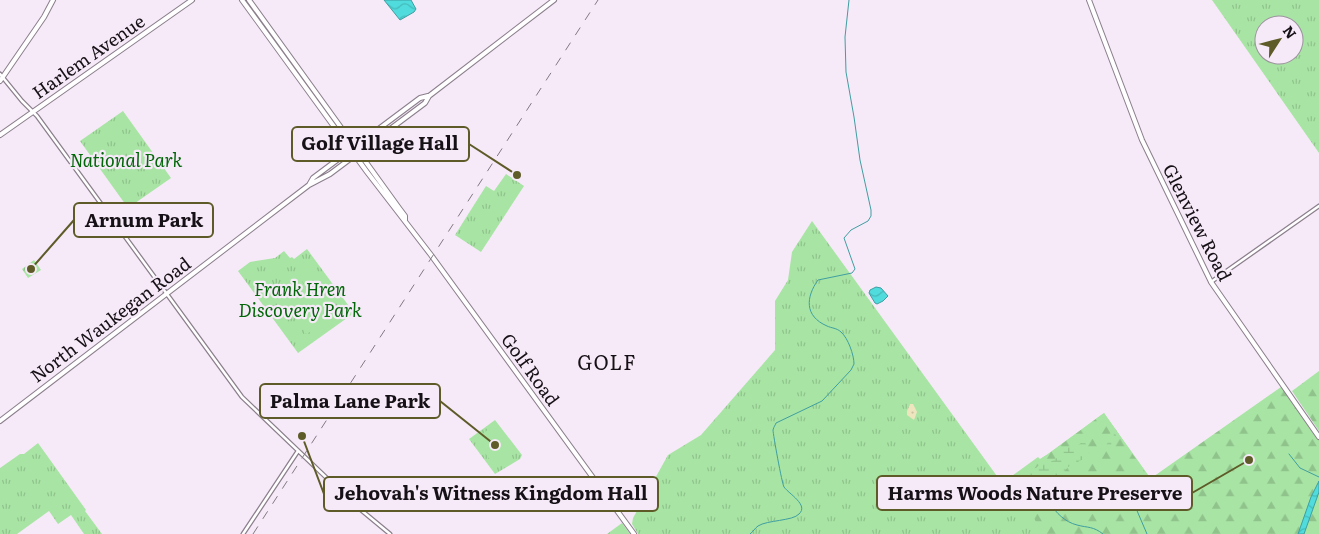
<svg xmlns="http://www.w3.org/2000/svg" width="1319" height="534" font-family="Literata,serif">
<defs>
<pattern id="grass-tufts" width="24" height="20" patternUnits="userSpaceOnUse" patternTransform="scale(1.25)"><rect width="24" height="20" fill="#a8e5a4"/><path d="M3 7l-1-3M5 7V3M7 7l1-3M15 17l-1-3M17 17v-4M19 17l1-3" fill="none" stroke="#90c38c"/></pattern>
<pattern id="forest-firs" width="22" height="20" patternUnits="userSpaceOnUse" patternTransform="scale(1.25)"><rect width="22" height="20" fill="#a8e5a4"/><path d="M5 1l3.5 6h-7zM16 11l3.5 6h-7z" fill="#90c38c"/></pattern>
<pattern id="wetland-marsh" width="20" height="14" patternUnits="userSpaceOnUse" patternTransform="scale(1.25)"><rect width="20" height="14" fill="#a8e5a4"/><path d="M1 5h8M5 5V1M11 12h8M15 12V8" fill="none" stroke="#90c38c"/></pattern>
<pattern id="sand-dots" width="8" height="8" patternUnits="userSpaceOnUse" patternTransform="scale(1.25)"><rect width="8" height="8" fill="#eee5bf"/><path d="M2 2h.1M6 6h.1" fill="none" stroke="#cbc3a3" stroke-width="1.8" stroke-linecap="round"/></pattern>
<pattern id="water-waves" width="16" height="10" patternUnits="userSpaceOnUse" patternTransform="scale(1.25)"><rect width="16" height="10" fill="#50dbdc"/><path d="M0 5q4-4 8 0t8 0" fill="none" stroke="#45bbbc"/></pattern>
</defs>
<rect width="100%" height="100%" fill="#f6e9f8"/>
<path fill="url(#grass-tufts)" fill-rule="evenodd" d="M1212 0H1319V153ZM1264 25H1294V55H1264Z
M123 111 171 178 128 208 80 141Z
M506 174 524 186 481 252 455 235 486 186 494 191Z
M812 221 1002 483 1038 457 1040 459 1048 454 1104 413 1151 479 1282 387 1319 440V534H638L632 524 633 518 668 455 701 435 775 350V301L788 280 792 252Z
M307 249 354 313 298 353 238 271 250 262 275 258 284 251 290 258 292 257 294 259Z
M34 260 41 270 28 278 22 269Z
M495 420 522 455 520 459 495 474 469 439Z
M38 443 86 510 85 511 102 534H84L71 515 58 524 49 511 17 534H0V468L20 454H24Z
M622 523 630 534H607Z"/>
<path fill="url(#forest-firs)" d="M1319 371V431L1292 391Z
M1281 387 1319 441V481L1311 497 1298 534H1033L1038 523 1036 522 1033 516 1013 489 1014 482 1022 471 1048 454 1104 413 1150 479Z
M1319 492V534H1304Z"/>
<path fill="url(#wetland-marsh)" d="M1113 431 1116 435 1115 446 1107 449 1106 447 1111 432Z
M1081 443H1085L1087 445V451L1091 455 1068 467 1051 489C1045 487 1044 480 1038 478L1035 487 1029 491 1028 490 1026 471 1028 469 1036 468 1044 460 1052 461 1057 458 1062 448 1075 447Z"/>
<path fill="url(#sand-dots)" d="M910 404H913L917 412 914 420 907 415V411Z"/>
<path fill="#a8e5a4" d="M312 265 327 290 313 299 298 274Z
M295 274 315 306 300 316 280 285Z
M320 310 327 321 319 326 312 315Z
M308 318 314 330 306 334 300 322Z
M497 424 508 440 505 450 491 461 476 441V438Z"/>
<path fill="url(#water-waves)" stroke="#3f9ea1" d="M384 0H411L416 9 414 12 400 20Z
M876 287 881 288 888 296 883 301 877 304 875 303 869 293 870 290Z
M1319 481V492L1304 534H1298L1311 497Z
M945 498 958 505V508L944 510 943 503Z"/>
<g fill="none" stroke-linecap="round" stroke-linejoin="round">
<path stroke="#3f9ea1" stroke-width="1" d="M1289 454 1300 468 1319 477
M1052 488 1050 503C1056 513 1065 522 1077 525 1088 528 1093 526 1103 534
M1132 499 1147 534
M750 534C753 532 755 528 758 526 767 520 793 521 799 514 809 505 789 494 784 487 782 484 773 434 773 430 774 426 775 426 776 423L822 401 851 370 854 364C854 355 848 338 841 332 837 328 831 328 827 326 804 316 806 297 818 280L852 273 855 269 844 238 851 230 868 221 871 216V210L860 160 854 117 846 72 845 37 849 0"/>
<defs>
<path id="minor" d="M0 74 22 101 37 116 242 397 355 505 390 534
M1211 282 1319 206
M243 534 298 451"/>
<path id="major" d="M242 0 367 172 431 255 634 534
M249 0 399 208 405 216V220
M1089 0 1142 140 1211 282 1319 437
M0 81 44 17 53 0
M0 135 192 0
M309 185 313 178 420 98 428 96
M0 421 309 185 330 174 425 103 429 96 554 0"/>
</defs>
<use href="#minor" stroke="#8b7f8c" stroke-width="5"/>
<use href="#major" stroke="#8b7f8c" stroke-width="6"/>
<use href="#minor" stroke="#fff" stroke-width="2.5"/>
<use href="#major" stroke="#fff" stroke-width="4"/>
<path stroke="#827a83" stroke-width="1" stroke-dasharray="9 9" stroke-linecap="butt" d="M253 534 598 0"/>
</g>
<g text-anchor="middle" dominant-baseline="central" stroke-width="4.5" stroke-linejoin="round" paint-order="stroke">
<g font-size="18" fill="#161116" stroke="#f6e9f8">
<text transform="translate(88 56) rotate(-35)">Harlem Avenue</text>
<text transform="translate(1198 222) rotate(63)">Glenview Road</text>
<text transform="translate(110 319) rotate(-37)">North Waukegan Road</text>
<text transform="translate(531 369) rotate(54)">Golf Road</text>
</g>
<g font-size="18" font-style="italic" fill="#026708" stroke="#f6e9f8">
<text x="126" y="159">National Park</text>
<text x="300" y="288">Frank Hren<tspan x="300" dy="21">Discovery Park</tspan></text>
</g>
<g font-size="20" letter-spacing="1" fill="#161116" stroke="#f6e9f8">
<text x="607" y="361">GOLF</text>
</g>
</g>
<path fill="none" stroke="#5e5b28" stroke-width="2" d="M517 175L469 144M31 269L74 220M495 445L440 401M1249 460L1192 493M302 436L324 494"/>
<g fill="#5e5b28" stroke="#f6e9f8" stroke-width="2">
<circle cx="517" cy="175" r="5"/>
<circle cx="31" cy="269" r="5"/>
<circle cx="495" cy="445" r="5"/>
<circle cx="1249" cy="460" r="5"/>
<circle cx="302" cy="436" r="5"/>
</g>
<g fill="#f6e9f8" stroke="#5e5b28" stroke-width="2">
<rect x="292" y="127" width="177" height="34" rx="5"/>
<rect x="74" y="203" width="139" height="34" rx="5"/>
<rect x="260" y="384" width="180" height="34" rx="5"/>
<rect x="877" y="476" width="315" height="34" rx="5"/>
<rect x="324" y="477" width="334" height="34" rx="5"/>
</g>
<g font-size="19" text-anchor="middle" font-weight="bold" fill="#161116">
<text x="380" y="150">Golf Village Hall</text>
<text x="144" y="227">Arnum Park</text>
<text x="350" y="408">Palma Lane Park</text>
<text x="1035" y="500">Harms Woods Nature Preserve</text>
<text x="491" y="500">Jehovah's Witness Kingdom Hall</text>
</g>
<g transform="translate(1279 40) rotate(54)"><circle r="24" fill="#f6e9f8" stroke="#9c939e"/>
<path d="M0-4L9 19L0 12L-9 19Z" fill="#5e5b28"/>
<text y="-8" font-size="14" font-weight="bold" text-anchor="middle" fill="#161116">N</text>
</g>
</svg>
